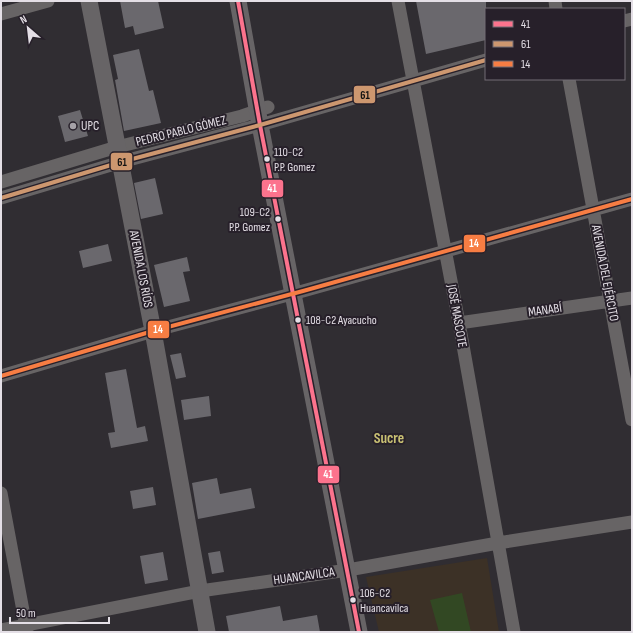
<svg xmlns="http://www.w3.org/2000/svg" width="633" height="633" font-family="'Sofia Sans Condensed',sans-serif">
<rect width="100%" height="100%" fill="#302d32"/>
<path fill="#3c3126" d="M487 558 499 632H379L366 577Z"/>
<path fill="#324823" d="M462 593 471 632H439L430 600Z"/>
<path fill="#6a686d" d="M120 1H158L164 28 135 35 133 26 125 28Z
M416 1H486V40L426 54Z
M139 49 149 91 153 90 161 123 124 131 115 80 118 79 113 55Z
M80 110 88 136 65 142 58 116Z
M155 178 163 214 141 219 134 183Z
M108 244 112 261 83 268 79 251Z
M187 257 190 271 183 272 190 301 164 307 154 265Z
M181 353 186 377 176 379 170 355Z
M126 369 137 428 145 426 148 441 111 448 108 433 115 432 105 373Z
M209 396 211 416 184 420 181 400Z
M217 478 220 494 251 488 255 508 198 519 192 483Z
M153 487 156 505 133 509 130 491Z
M220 551 224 572 212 574 208 553Z
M163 552 168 580 145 584 140 556Z
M280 606 283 621 317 615 320 632H229L226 616Z"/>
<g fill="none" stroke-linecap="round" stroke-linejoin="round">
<path stroke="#676465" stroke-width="13" d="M398 1 459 323 514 632
M555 1 556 9
M1 14 48 1
M624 21 632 19
M569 79 632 420
M1 182 117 147 242 116 268 107
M1 198 121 162 260 125 486 60
M459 323 632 298
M1 376 153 331 303 291 632 199
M1 493 27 632
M1 630 200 591 348 570 498 543 632 522"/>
<path stroke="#676466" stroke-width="17" d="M89 1 153 331 207 632
M238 1 260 125 359 632"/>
<defs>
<path id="bus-1" d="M238 1 260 125 359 632"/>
<path id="bus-2" d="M1 198 121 162 260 125 486 60"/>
<path id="bus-3" d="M1 376 153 331 303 291 632 199"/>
</defs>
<use href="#bus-1" stroke="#27202a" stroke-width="7"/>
<use href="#bus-2" stroke="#27202a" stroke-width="7"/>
<use href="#bus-3" stroke="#27202a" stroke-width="7"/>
<use href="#bus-1" stroke="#fc738d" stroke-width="4"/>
<use href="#bus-2" stroke="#cd976f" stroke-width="4"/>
<use href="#bus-3" stroke="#f77d43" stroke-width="4"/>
</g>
<circle fill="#a5a1a7" stroke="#27202a" stroke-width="1.5" cx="73" cy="126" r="4"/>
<g fill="#e4dfe6" stroke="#27202a" stroke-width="1.5">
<circle cx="267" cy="159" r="3.5"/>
<circle cx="278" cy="219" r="3.5"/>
<circle cx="298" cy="320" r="3.5"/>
<circle cx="353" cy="600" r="3.5"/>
</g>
<g text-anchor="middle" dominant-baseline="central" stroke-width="4" stroke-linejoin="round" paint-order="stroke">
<g font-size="12" fill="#e4dfe6" stroke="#27202a" text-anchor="start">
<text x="274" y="152">110-C2<tspan x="274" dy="15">P.P. Gomez</tspan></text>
<text x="270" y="212" text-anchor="end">109-C2<tspan x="270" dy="15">P.P. Gomez</tspan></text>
<text x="306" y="320">108-C2 Ayacucho</text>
<text x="360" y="593">106-C2<tspan x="360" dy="15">Huancavilca</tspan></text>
</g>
<g font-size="13" fill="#e4dfe6" stroke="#27202a" text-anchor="start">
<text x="81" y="126">UPC</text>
</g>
<g font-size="13" fill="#e4dfe6" stroke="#27202a">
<text transform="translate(181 131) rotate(-14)">PEDRO PABLO GÓMEZ</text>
<text transform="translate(141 269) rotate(79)">AVENIDA LOS RÍOS</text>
<text transform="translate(605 273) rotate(79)">AVENIDA DEL EJÉRCITO</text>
<text transform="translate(545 310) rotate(-8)">MANABÍ</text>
<text transform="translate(457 316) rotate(80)">JOSÉ MASCOTE</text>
<text transform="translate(304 576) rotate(-8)">HUANCAVILCA</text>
</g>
<g font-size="15" font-weight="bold" fill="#c9c173" stroke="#27202a">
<text x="389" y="438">Sucre</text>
</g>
</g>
<g stroke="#27202a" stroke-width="1.5">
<rect x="353" y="85" width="23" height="19" rx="4" fill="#cd976f"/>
<rect x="110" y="152" width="23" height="19" rx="4" fill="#cd976f"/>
<rect x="261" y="179" width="23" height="19" rx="4" fill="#fc738d"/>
<rect x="463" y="234" width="23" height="19" rx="4" fill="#f77d43"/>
<rect x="147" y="320" width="23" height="19" rx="4" fill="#f77d43"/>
<rect x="317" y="465" width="23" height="19" rx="4" fill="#fc738d"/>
</g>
<g font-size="11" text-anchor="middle" font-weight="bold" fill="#fff">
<text x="272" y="192">41</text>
<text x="474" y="247">14</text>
<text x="158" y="333">14</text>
<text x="328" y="478">41</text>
</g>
<g font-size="11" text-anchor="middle" font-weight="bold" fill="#111">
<text x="365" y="99">61</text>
<text x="122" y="166">61</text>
</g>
<rect width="633" height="633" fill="none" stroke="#e4dfe6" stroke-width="4"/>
<rect x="485" y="8" width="140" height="72" fill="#27202a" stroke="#736c75"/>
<rect x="493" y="21" width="20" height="6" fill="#fc738d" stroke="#736c75"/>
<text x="521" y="28" font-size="12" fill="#e4dfe6">41</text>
<rect x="493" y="41" width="20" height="6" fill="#cd976f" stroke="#736c75"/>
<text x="521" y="48" font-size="12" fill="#e4dfe6">61</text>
<rect x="493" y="61" width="20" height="6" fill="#f77d43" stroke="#736c75"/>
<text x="521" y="68" font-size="12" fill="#e4dfe6">14</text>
<g transform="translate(28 28) rotate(332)" stroke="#27202a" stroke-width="3" paint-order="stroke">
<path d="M0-3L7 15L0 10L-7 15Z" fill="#e4dfe6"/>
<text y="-6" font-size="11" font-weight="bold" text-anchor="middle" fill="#e4dfe6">N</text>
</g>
<path d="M10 617v6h99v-6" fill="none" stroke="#e4dfe6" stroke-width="2"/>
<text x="16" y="617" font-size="12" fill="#e4dfe6" stroke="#27202a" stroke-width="3" paint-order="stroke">50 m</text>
</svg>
